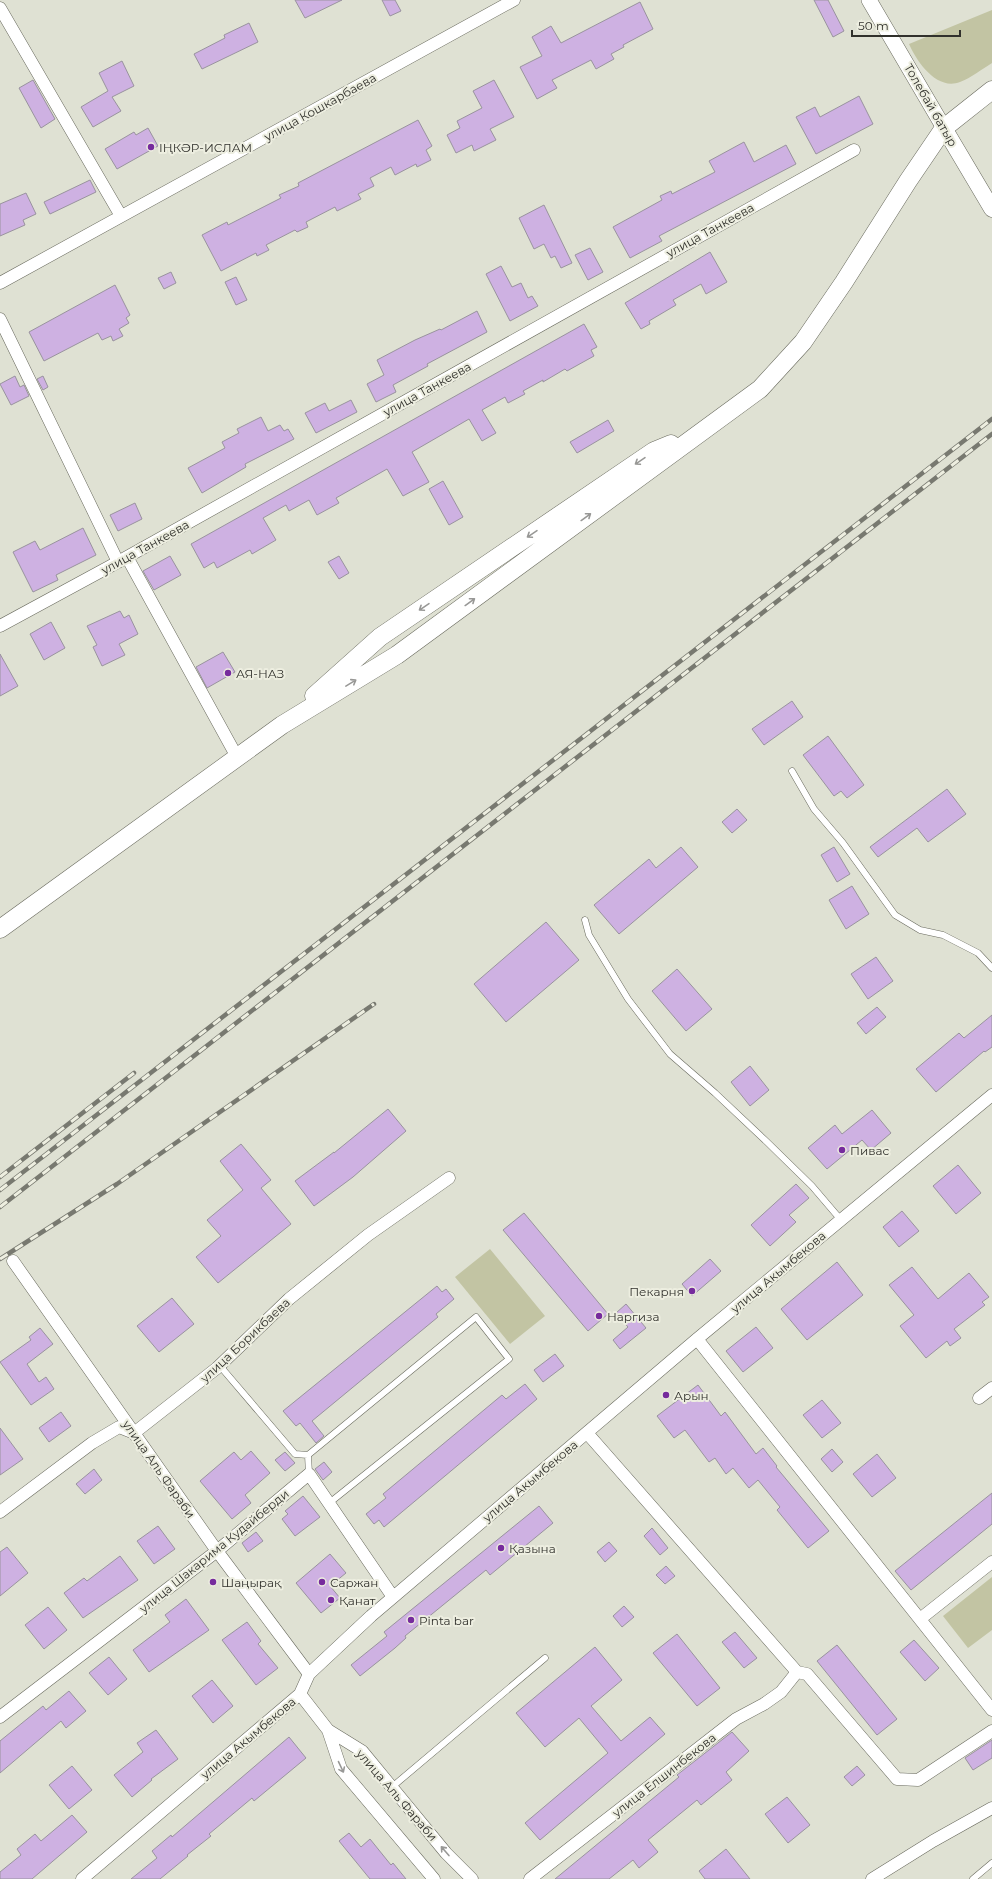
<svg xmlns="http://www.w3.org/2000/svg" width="992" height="1879" font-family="Montserrat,sans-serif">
<rect width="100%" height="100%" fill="#dfe1d3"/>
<path fill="#c2c4a3" d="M992 10V63C982 69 971 78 960 82 937 91 917 62 909 44Z
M490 1249 545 1316 510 1344 455 1277Z
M992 1577V1630L968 1648 943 1616Z"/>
<path fill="#ceb1e2" stroke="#99939e" d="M295 0H342L305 18Z
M382 0H395L401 11 390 16Z
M814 0H828L844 31 833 37Z
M640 2 653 29 623 45 624 47 611 54 614 59 596 69 591 60 552 80 557 88 537 99 520 67 542 56 532 37 551 26 561 43Z
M249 23 258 42 202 69 194 54 225 38 224 35Z
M122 61 134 86 112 97 121 111 93 127 81 107 108 91 99 73Z
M33 80 55 119 41 128 19 88Z
M494 80 514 117 490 129 496 140 474 151 472 145 456 153 447 135 460 128 457 121 482 108 473 91Z
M859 96 873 124 816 154 796 117 815 107 820 117Z
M418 120 432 146 426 150 431 160 417 167 416 164 395 175 391 167 370 178 374 186 358 194 361 199 337 211 335 207 306 222 308 227 297 232 295 230 266 245 269 250 257 256 256 253 221 271 202 235 227 222 228 225 281 198 279 195 299 186 298 183Z
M148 128 158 146 117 169 105 149 134 132 136 135Z
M744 142 754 162 786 145 796 164 659 236 662 241 630 258 613 227 662 200 660 196 671 191 672 194 715 172 709 161Z
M90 180 96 192 50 214 44 202Z
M26 193 36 214 23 220 25 225 0 236V204Z
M544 205 572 263 561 268 555 256 551 258 544 244 534 249 519 218Z
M590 248 603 272 588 280 575 255Z
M710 252 727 282 706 294 701 284 673 300 676 305 649 321 650 324 641 329 625 303Z
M501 266 512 287 521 283 528 298 532 296 538 306 510 321 486 274Z
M171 272 176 283 164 289 158 278Z
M236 277 247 300 236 305 225 282Z
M115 285 130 315 126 318 129 323 119 329 123 336 113 341 111 336 102 340 98 333 44 361 29 332Z
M477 311 487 332 427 364 428 366 393 385 396 392 376 402 367 384 384 375 377 360 415 340 440 329 441 330Z
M584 324 597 347 591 350 594 356 567 371 565 369 543 382V380L523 391 525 394 508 403 505 397 482 410 496 433 482 441 469 419 412 452 429 482 403 496 387 469 336 498 339 503 317 515 309 500 289 511 286 505 263 518 276 540 252 554 250 550 217 568 214 562 204 568 191 544Z
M15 376 20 387 24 385 29 396 11 405 0 384Z
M43 376 48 387 43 390 37 379Z
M351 400 357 412 316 433 305 413 325 403 329 411Z
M261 417 268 431 280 425 284 431 288 429 294 439 245 464 246 467 202 493 188 468 225 448 222 442 239 433 237 429Z
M608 420 614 431 577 453 570 442Z
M443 481 463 517 449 525 429 489Z
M135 503 142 519 118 531 110 515Z
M83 528 96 555 56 575 58 580 33 592 13 552 35 541 40 550Z
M170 556 181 575 154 590 143 571Z
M339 556 349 573 339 579 328 562Z
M120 611 124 618 129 615 138 634 119 644 125 655 102 666 93 647 97 645 87 626Z
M51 622 65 648 44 660 30 634Z
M223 652 235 672 207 688 196 667Z
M0 654 18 686 0 696Z
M792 701 803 717 764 745 752 729Z
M828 736 864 785 847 798 841 791 834 796 803 755Z
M947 789 966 814 928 842 917 828 878 857 870 847Z
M737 809 747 820 732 833 722 822Z
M681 847 698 867 619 934 594 905 649 859 656 868Z
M834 847 850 874 837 882 821 855Z
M852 886 869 914 846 929 829 900Z
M546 922 579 960 506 1022 474 984Z
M876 957 893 981 868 999 851 974Z
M677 969 712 1009 686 1031 652 991Z
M877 1007 886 1017 866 1034 857 1023Z
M992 1015V1047L985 1052 984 1051 936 1092 916 1069 959 1033 964 1038Z
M750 1066 769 1090 750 1106 731 1082Z
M388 1109 406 1131 353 1177 314 1206 295 1181 334 1152V1153Z
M872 1110 891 1133 871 1150 862 1140 827 1169 808 1148 835 1125 842 1134Z
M241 1144 271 1180 261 1188 291 1224 218 1283 196 1257 221 1236 207 1220 243 1190 220 1161Z
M958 1165 981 1193 956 1214 933 1186Z
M796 1184 809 1198 789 1215 796 1222 770 1246 751 1225Z
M902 1211 919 1231 899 1247 883 1227Z
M524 1213 608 1314 588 1331 503 1230Z
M710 1259 721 1271 692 1296 682 1284Z
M837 1262 863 1295 807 1340 781 1309Z
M912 1267 938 1299 969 1273 989 1297 982 1302 985 1305 954 1329 961 1338 950 1346 947 1341 926 1358 900 1326 914 1315 889 1285Z
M437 1286 442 1292 446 1289 454 1299 436 1314 438 1317 312 1421 324 1436 316 1443 300 1423 296 1426 283 1411Z
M172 1298 194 1324 159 1352 137 1326Z
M626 1304 646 1328 620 1349 613 1340 628 1327 616 1313Z
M756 1327 773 1348 743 1372 726 1351Z
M40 1328 53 1344 27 1364 39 1382 46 1377 54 1389 31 1405 0 1362 31 1340 29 1337Z
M555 1354 564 1366 543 1382 534 1370Z
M525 1384 537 1399 384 1527 379 1520 374 1524 366 1514 386 1498 383 1494 502 1395 506 1399Z
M698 1385 721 1416 725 1412 756 1454 763 1448 777 1466 776 1467 829 1531 808 1548 777 1510 780 1507 758 1480 749 1488 733 1468 726 1474 715 1458 709 1462 685 1430 674 1438 657 1416Z
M822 1400 841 1423 822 1438 803 1415Z
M61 1412 71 1426 49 1442 39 1428Z
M0 1428 23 1459 0 1475Z
M832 1449 843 1462 832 1472 821 1459Z
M251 1451 270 1473 245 1495 251 1503 232 1519 200 1481 234 1452 241 1460Z
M285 1452 295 1463 285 1471 275 1460Z
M877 1454 896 1478 872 1497 853 1474Z
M324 1462 332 1472 323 1480 315 1469Z
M94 1469 102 1480 85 1494 76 1484Z
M992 1493V1524L911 1590 895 1571Z
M303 1496 320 1517 295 1536 282 1519 288 1514 285 1511Z
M539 1506 553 1523 490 1575 486 1570 405 1636 406 1638 395 1648 360 1676 351 1665 387 1636 384 1632Z
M158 1526 175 1549 154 1564 137 1541Z
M652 1528 668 1548 660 1555 644 1536Z
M256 1532 263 1541 248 1552 242 1543Z
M609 1542 617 1551 605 1562 597 1552Z
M7 1547 28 1573 0 1596V1552Z
M330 1554 346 1573 330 1586 340 1598 321 1613 296 1583Z
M120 1556 138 1580 83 1618 64 1593 84 1578 87 1581Z
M666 1566 675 1576 665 1584 656 1575Z
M186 1599 209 1630 149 1672 133 1650 170 1622 165 1615Z
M624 1606 634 1617 622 1627 613 1616Z
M48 1607 67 1630 44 1649 25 1625Z
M247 1622 261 1641 258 1644 278 1668 256 1685 222 1640Z
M735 1632 757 1658 744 1668 722 1642Z
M677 1634 720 1688 697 1706 653 1653Z
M914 1640 939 1668 925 1681 900 1652Z
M837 1645 897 1719 877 1735 817 1661Z
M595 1647 622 1680 591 1706 621 1741 650 1717 665 1734 540 1840 525 1823 608 1753 579 1718 545 1747 516 1713Z
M109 1657 127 1679 108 1695 89 1673Z
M212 1680 233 1706 213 1723 192 1696Z
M69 1691 86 1711 66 1728 61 1721 0 1773V1741L43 1706 46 1710Z
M156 1730 178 1759 151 1779 152 1780 132 1797 114 1775 143 1752 137 1743Z
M732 1732 749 1751 726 1772 732 1780 701 1805 697 1800 648 1840 658 1852 639 1868 633 1860 609 1879H555L679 1777 677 1775Z
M289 1737 306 1758 254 1801 252 1798 209 1834 211 1836 187 1855 188 1856 160 1879H131L157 1858 152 1851 171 1835 172 1837Z
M992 1740V1758L973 1770 965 1758Z
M72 1766 92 1790 69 1809 49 1785Z
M857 1766 865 1775 852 1786 844 1777Z
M787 1797 810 1825 788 1843 765 1814Z
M72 1815 87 1832 32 1879H0V1872L21 1855 17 1849 35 1834 41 1841Z
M349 1833 361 1847 370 1839 391 1865 393 1863 406 1879H370L339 1841Z
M726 1849 750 1879H705L699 1871Z"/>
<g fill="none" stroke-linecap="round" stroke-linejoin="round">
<defs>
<path id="service" d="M792 771 814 809 843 843 895 915 920 930 943 935 978 953 992 968
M585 920 589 935 628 999 670 1054 715 1093 767 1142 812 1186 841 1220
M220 1366 295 1454 308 1455
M309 1474 308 1455 476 1317 509 1359 328 1504
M392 1787 545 1658
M973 1879 992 1863"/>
<path id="minor" d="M0 8 121 216
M0 283 514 0
M0 319 118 562
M127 557 237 757
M0 626 118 562 854 150
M13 1261 217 1551 309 1674
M697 1339 992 1710
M979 1398 992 1388
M587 1433 797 1672 807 1674 897 1779 918 1780 992 1731
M0 1512 92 1443 119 1427 134 1433 217 1368 289 1299 368 1235 449 1178
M920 1619 992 1562
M300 1694 328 1730 362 1751 446 1853 472 1879
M0 1717 217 1551 309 1474 393 1597
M328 1730 341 1769 434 1879
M82 1879 300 1694 309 1674 371 1616 697 1339 992 1095
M530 1879 736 1719 764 1704 781 1692 797 1672
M872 1879 933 1841 992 1808"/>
<path id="tertiary" d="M869 0 944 128"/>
<path id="secondary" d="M944 128 992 209"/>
<path id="primary" d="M314 696 380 637 654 451 671 444
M0 929 282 725 397 655 760 389 803 342 844 282 908 181 944 128 992 90"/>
</defs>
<use href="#service" stroke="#696a5e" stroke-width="7"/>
<use href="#minor" stroke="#696a5e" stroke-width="13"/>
<use href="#tertiary" stroke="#696a5e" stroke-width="16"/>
<use href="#secondary" stroke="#696a5e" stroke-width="17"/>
<use href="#primary" stroke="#696a5e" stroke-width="19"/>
<use href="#service" stroke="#fff" stroke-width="6"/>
<use href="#minor" stroke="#fff" stroke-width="12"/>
<use href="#tertiary" stroke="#fff" stroke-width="15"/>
<use href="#secondary" stroke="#fff" stroke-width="16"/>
<use href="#primary" stroke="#fff" stroke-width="18"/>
<defs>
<path id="rail" d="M0 1177 134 1073
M0 1190 992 419
M0 1207 992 434
M0 1259 117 1184 374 1004"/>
</defs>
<use href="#rail" stroke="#787970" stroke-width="4.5"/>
<use href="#rail" stroke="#edeee0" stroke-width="3" stroke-dasharray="9" stroke-linecap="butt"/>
</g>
<defs><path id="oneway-shaft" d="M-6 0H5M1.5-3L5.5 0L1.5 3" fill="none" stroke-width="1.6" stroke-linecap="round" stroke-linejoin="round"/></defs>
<g stroke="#989896">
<use href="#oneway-shaft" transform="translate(640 461) rotate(146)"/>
<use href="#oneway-shaft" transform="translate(586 517) rotate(-36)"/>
<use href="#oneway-shaft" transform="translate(532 534) rotate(146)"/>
<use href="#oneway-shaft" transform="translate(470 602) rotate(-36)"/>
<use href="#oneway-shaft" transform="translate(424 607) rotate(146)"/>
<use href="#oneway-shaft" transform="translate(351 683) rotate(-31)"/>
<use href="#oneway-shaft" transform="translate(341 1767) rotate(65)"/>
<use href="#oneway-shaft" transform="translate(445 1851) rotate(-131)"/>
</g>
<g fill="#762b9d" stroke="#edeee0" stroke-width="1.5">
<circle cx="151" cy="147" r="4"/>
<circle cx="228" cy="673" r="4"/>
<circle cx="842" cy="1150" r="4"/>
<circle cx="692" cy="1291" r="4"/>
<circle cx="599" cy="1316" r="4"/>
<circle cx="666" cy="1395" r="4"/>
<circle cx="501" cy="1548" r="4"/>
<circle cx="213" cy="1582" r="4"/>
<circle cx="322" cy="1582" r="4"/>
<circle cx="331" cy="1600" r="4"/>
<circle cx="411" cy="1620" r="4"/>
</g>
<g text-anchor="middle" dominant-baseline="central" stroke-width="4" stroke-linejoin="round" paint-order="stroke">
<g font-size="12" fill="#31312c" stroke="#edeee0">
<text transform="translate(931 105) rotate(60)">Толебай батыр</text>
<text transform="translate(320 107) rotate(-29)">улица Кошкарбаева</text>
<text transform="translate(710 230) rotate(-29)">улица Танкеева</text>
<text transform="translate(427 389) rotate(-29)">улица Танкеева</text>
<text transform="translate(145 547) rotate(-29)">улица Танкеева</text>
<text transform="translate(778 1272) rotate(-40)">улица Акымбекова</text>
<text transform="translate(245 1340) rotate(-43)">улица Борикбаева</text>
<text transform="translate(159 1469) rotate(55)">улица Аль Фараби</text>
<text transform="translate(530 1481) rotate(-40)">улица Акымбекова</text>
<text transform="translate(214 1551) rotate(-39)">улица Шакарима Кудайберди</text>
<text transform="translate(248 1738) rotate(-40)">улица Акымбекова</text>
<text transform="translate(664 1775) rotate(-38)">улица Елшинбекова</text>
<text transform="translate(397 1795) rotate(49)">улица Аль Фараби</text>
</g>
<g font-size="12" fill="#31312c" stroke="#edeee0" text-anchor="start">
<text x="159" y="147">ІҢКӘР-ИСЛАМ</text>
<text x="236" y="673">АЯ-НАЗ</text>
<text x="850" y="1150">Пивас</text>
<text x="684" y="1291" text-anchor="end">Пекарня</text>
<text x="607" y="1316">Наргиза</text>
<text x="674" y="1395">Арын</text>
<text x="509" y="1548">Қазына</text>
<text x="221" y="1582">Шаңырақ</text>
<text x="330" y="1582">Саржан</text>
<text x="339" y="1600">Қанат</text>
<text x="419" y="1620">Pinta bar</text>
</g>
</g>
<path d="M852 30v6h108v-6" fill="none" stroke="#31312c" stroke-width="2"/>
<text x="858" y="30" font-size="12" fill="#31312c" stroke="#edeee0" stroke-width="3" paint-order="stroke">50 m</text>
</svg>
